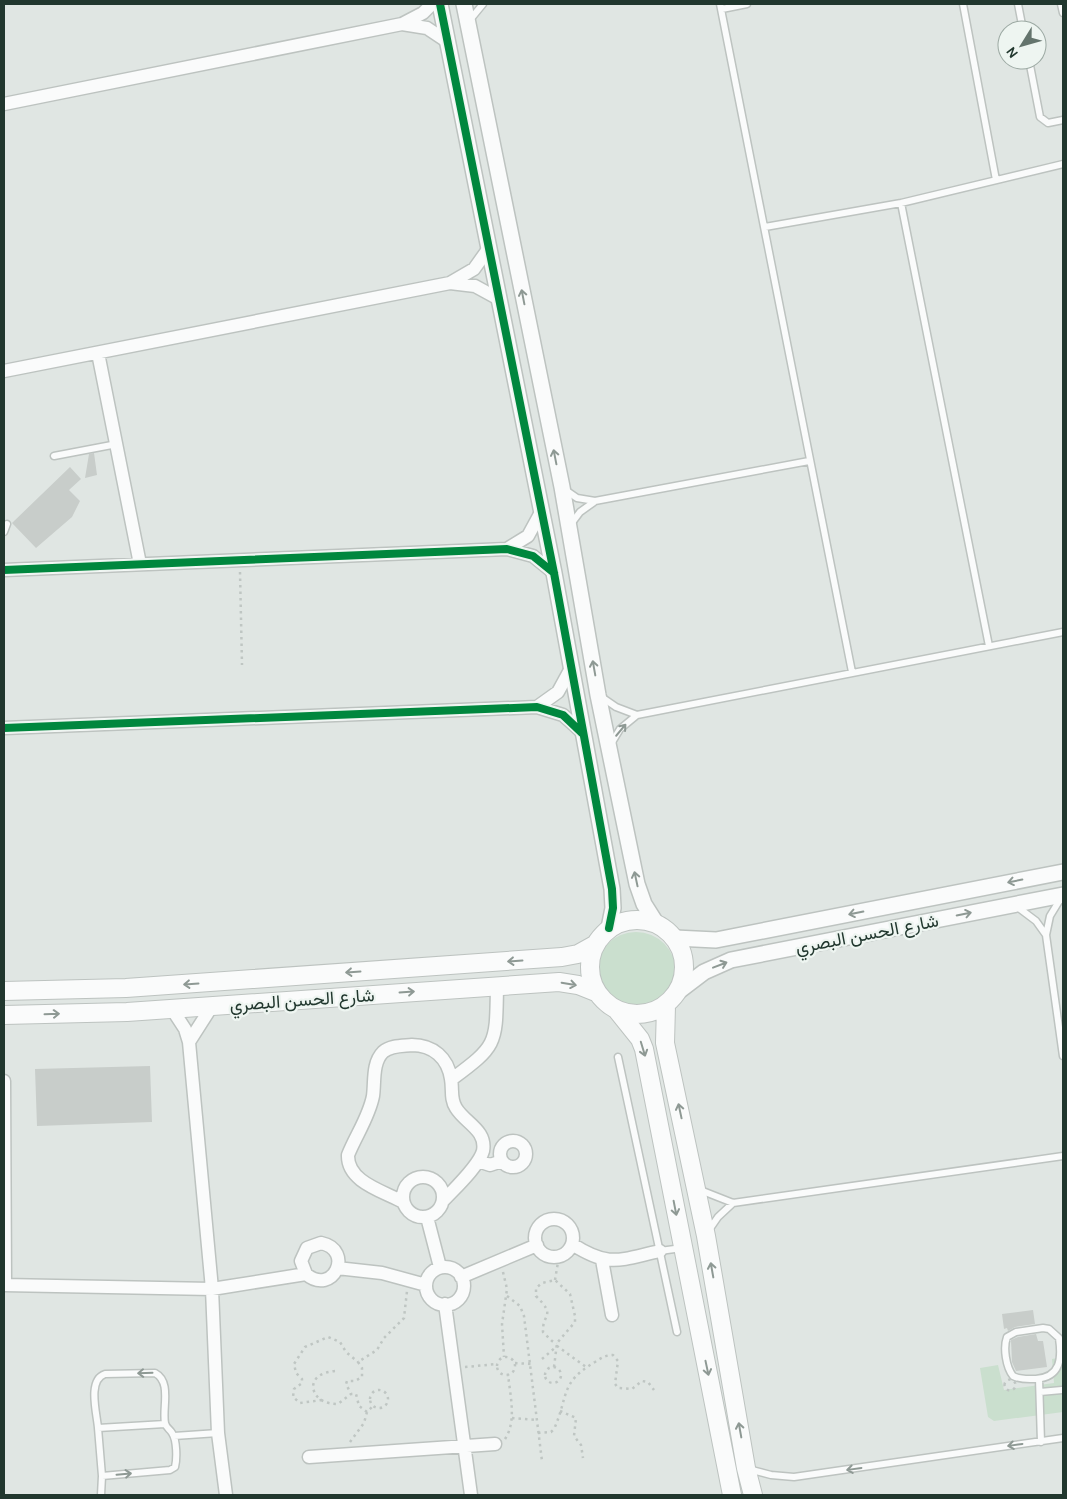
<svg xmlns="http://www.w3.org/2000/svg" width="1067" height="1499" font-family="Karla,Vazirmatn,sans-serif">
<rect width="100%" height="100%" fill="#e0e6e3"/>
<path fill="#cadfce" d="M596 972a40 40 0 1 1 80 0a40 40 0 1 1-80 0Z
M1063 1357V1412L994 1421 988 1417 980 1368 998 1365 1004 1390 1054 1383 1052 1359Z"/>
<path fill="#c8cdca" d="M94 453 97 475 85 478 89 454Z
M70 467 81 479 69 490 80 501 72 517 36 548 12 523Z
M150 1066 152 1122 37 1126 35 1069Z
M1033 1310 1035 1324 1015 1327 1008 1331 1007 1328 1004 1329 1002 1314Z
M1036 1334 1038 1341H1043L1047 1367 1016 1371 1012 1362 1011 1340 1018 1337Z"/>
<g fill="none" stroke-linecap="round" stroke-linejoin="round">
<defs>
<path id="service" d="M720 4 852 672
M963 4 996 180
M1018 4 1023 30
M1061 4 1063 13
M722 9 747 4
M469 21 483 4
M1029 60 1040 117 1048 123 1063 120
M901 203 989 646
M765 227 901 203 1063 164
M54 456 117 444
M564 489 577 498 595 501 809 461
M571 524 580 512 594 502
M4 532 7 524
M600 696 616 707 637 715
M611 744 620 729 637 715 1063 632
M1061 898 1050 916 1046 935 1063 1056
M1016 906 1036 921 1046 935
M618 1057 677 1332
M700 1190 733 1203 1063 1156
M709 1230 718 1217 733 1203
M660 1251 682 1248
M1043 1328 1049 1329 1059 1338C1062 1358 1061 1377 1036 1379 1028 1379 1021 1380 1013 1376 1006 1367 1003 1348 1007 1337L1016 1332Z
M1039 1379 1041 1442
M1040 1392 1062 1390
M98 1428 102 1476
M174 1436 218 1433
M748 1469 771 1475 794 1477 1063 1438
M101 1495 102 1476 170 1470 175 1467C177 1459 177 1440 172 1433 170 1429 166 1428 165 1423 162 1408 172 1382 155 1373L105 1374C87 1380 97 1414 98 1428L165 1424"/>
<path id="minor" d="M402 24 427 28 448 42
M4 104 402 24 423 13 432 4
M450 283 475 286 497 298
M98 353 140 564
M4 371 450 283 474 269 489 248
M507 549 528 536 540 514
M4 570 507 549 533 556 554 573
M537 707 558 692 570 670
M4 728 537 707 563 715 583 733
M172 1009 185 1029 189 1042 212 1289 218 1433 226 1495
M189 1042 212 1006
M452 1079C498 1045 496 1044 497 986
M4 1081 5 1285
M500 1154a13 13 0 1 1 26 0a13 13 0 1 1-26 0Z
M478 1161 490 1165 502 1161
M403 1197a20 20 0 1 1 40 0a20 20 0 1 1-40 0Z
M403 1202C383 1191 347 1182 348 1155 356 1135 369 1117 373 1096 375 1082 372 1063 383 1052 391 1045 403 1046 412 1045 433 1045 448 1058 451 1079 453 1089 450 1099 456 1108 465 1123 487 1130 483 1151 479 1166 454 1189 443 1201
M427 1217 440 1267
M535 1238a19 19 0 1 1 38 0a19 19 0 1 1-38 0Z
M572 1244C609 1268 619 1260 660 1251
M602 1260 612 1315
M426 1286a19 19 0 1 1 38 0a19 19 0 1 1-38 0Z
M337 1268 382 1273 426 1285
M461 1277 537 1245
M4 1285 212 1289 306 1274C333 1297 355 1250 321 1243L307 1248 301 1261 306 1274
M445 1304 471 1495
M309 1457 495 1444"/>
<path id="tertiary" d="M440 4 554 573 612 889 613 908 609 928
M464 4 562 487 598 695 637 884 644 904 656 923
M675 938 716 940 1063 872
M679 991 704 972 731 960 1063 895"/>
<path id="secondary" d="M590 967a47 47 0 1 1 94 0a47 47 0 1 1-94 0Z
M4 991 126 988 562 957 578 954 596 944
M666 1006 665 1043 706 1236 746 1468 753 1495
M616 1009 640 1039 644 1049 732 1495
M4 1015 127 1012 559 982 578 985 598 993"/>
</defs>
<use href="#service" stroke="#bdc3c0" stroke-width="9"/>
<use href="#minor" stroke="#bdc3c0" stroke-width="15"/>
<use href="#tertiary" stroke="#bdc3c0" stroke-width="18"/>
<use href="#secondary" stroke="#bdc3c0" stroke-width="20"/>
<path stroke="#bfc6c3" stroke-width="2.5" stroke-dasharray="2.5 4" stroke-linecap="butt" d="M240 572 242 665
M503 1272 507 1289 502 1324 504 1357
M555 1280 559 1256
M507 1296 520 1306 524 1316 542 1461
M497 1366a9 9 0 1 1 18 0a9 9 0 1 1-18 0Z
M542 1359 557 1346 586 1367
M515 1363 531 1364
M465 1367 497 1364
M554 1367 557 1343 575 1322V1316L570 1294 555 1280 542 1283 536 1288V1296C557 1317 542 1313 543 1332L552 1341 557 1343
M545 1375a8 8 0 1 1 16 0a8 8 0 1 1-16 0Z
M335 1371C324 1372 313 1376 313 1388 316 1400 326 1404 338 1404L351 1394
M1004.5 1385a5.5 5.5 0 1 1 11 0a5.5 5.5 0 1 1-11 0Z
M370 1399a9 9 0 1 1 18 0a9 9 0 1 1-18 0Z
M322 1400 300 1403 293 1397 294 1389 302 1383V1379L296 1373 294 1364 305 1347 328 1337 340 1342 346 1352 358 1362
M560 1411 576 1418 574 1436 581 1445 583 1458
M367 1412 359 1406 356 1394H351L346 1384 347 1381H355L362 1377V1368L358 1362 377 1350 384 1338 404 1318 407 1291
M512 1418 538 1420
M538 1433 551 1432 554 1429C569 1396 559 1383 595 1362 601 1358 606 1355 613 1355L618 1361 615 1384 618 1388 632 1389 642 1381 648 1382 654 1390
M505 1439C517 1421 510 1395 508 1374
M350 1442 364 1423 367 1412 373 1406"/>
<use href="#service" stroke="#fafbfb" stroke-width="6"/>
<use href="#minor" stroke="#fafbfb" stroke-width="12"/>
<use href="#tertiary" stroke="#fafbfb" stroke-width="15"/>
<use href="#secondary" stroke="#fafbfb" stroke-width="18"/>
<defs>
<path id="cycleway" d="M440 4 554 573 612 889 613 908 609 928
M4 570 507 549 533 556 554 573
M4 728 537 707 563 715 582 733"/>
</defs>
<use href="#cycleway" stroke="#eef5f1" stroke-width="11"/>
<use href="#cycleway" stroke="#00873e" stroke-width="8"/>
</g>
<defs><path id="oneway-shaft" d="M-6 0H5M1.5-3L5.5 0L1.5 3" fill="none" stroke-width="1.6" stroke-linecap="round" stroke-linejoin="round" transform="scale(1.25)"/></defs>
<g stroke="#8e9994">
<use href="#oneway-shaft" transform="translate(523 297) rotate(-101)"/>
<use href="#oneway-shaft" transform="translate(555 457) rotate(-101)"/>
<use href="#oneway-shaft" transform="translate(594 668) rotate(-100)"/>
<use href="#oneway-shaft" transform="translate(621 730) rotate(-50)"/>
<use href="#oneway-shaft" transform="translate(636 879) rotate(-102)"/>
<use href="#oneway-shaft" transform="translate(1015 881) rotate(169)"/>
<use href="#oneway-shaft" transform="translate(856 913) rotate(169)"/>
<use href="#oneway-shaft" transform="translate(964 914) rotate(-11)"/>
<use href="#oneway-shaft" transform="translate(515 961) rotate(176)"/>
<use href="#oneway-shaft" transform="translate(720 965) rotate(-21)"/>
<use href="#oneway-shaft" transform="translate(353 972) rotate(176)"/>
<use href="#oneway-shaft" transform="translate(191 984) rotate(176)"/>
<use href="#oneway-shaft" transform="translate(569 984) rotate(10)"/>
<use href="#oneway-shaft" transform="translate(407 992) rotate(-4)"/>
<use href="#oneway-shaft" transform="translate(52 1014) rotate(-2)"/>
<use href="#oneway-shaft" transform="translate(643 1049) rotate(73)"/>
<use href="#oneway-shaft" transform="translate(680 1111) rotate(-102)"/>
<use href="#oneway-shaft" transform="translate(675 1208) rotate(79)"/>
<use href="#oneway-shaft" transform="translate(712 1270) rotate(-100)"/>
<use href="#oneway-shaft" transform="translate(707 1368) rotate(78)"/>
<use href="#oneway-shaft" transform="translate(145 1373) rotate(178)"/>
<use href="#oneway-shaft" transform="translate(740 1430) rotate(-100)"/>
<use href="#oneway-shaft" transform="translate(1015 1445) rotate(172)"/>
<use href="#oneway-shaft" transform="translate(854 1469) rotate(172)"/>
<use href="#oneway-shaft" transform="translate(124 1474) rotate(-5)"/>
</g>
<g text-anchor="middle" dominant-baseline="central" stroke-width="4.5" stroke-linejoin="round" paint-order="stroke">
<g font-size="18" fill="#21372e" stroke="#eef5f1">
<text transform="translate(867 934) rotate(-11)">شارع الحسن البصري</text>
<text transform="translate(302 1000) rotate(-4)">شارع الحسن البصري</text>
</g>
</g>
<rect width="1067" height="1499" fill="none" stroke="#21372e" stroke-width="10"/>
<g transform="translate(1022 45) rotate(233)"><circle r="24" fill="#eef5f1" stroke="#9ca9a3"/>
<path d="M0-4L9 19L0 12L-9 19Z" fill="#64746d"/>
<text y="-8" font-size="14" font-weight="bold" text-anchor="middle" fill="#21372e">N</text>
</g>
</svg>
